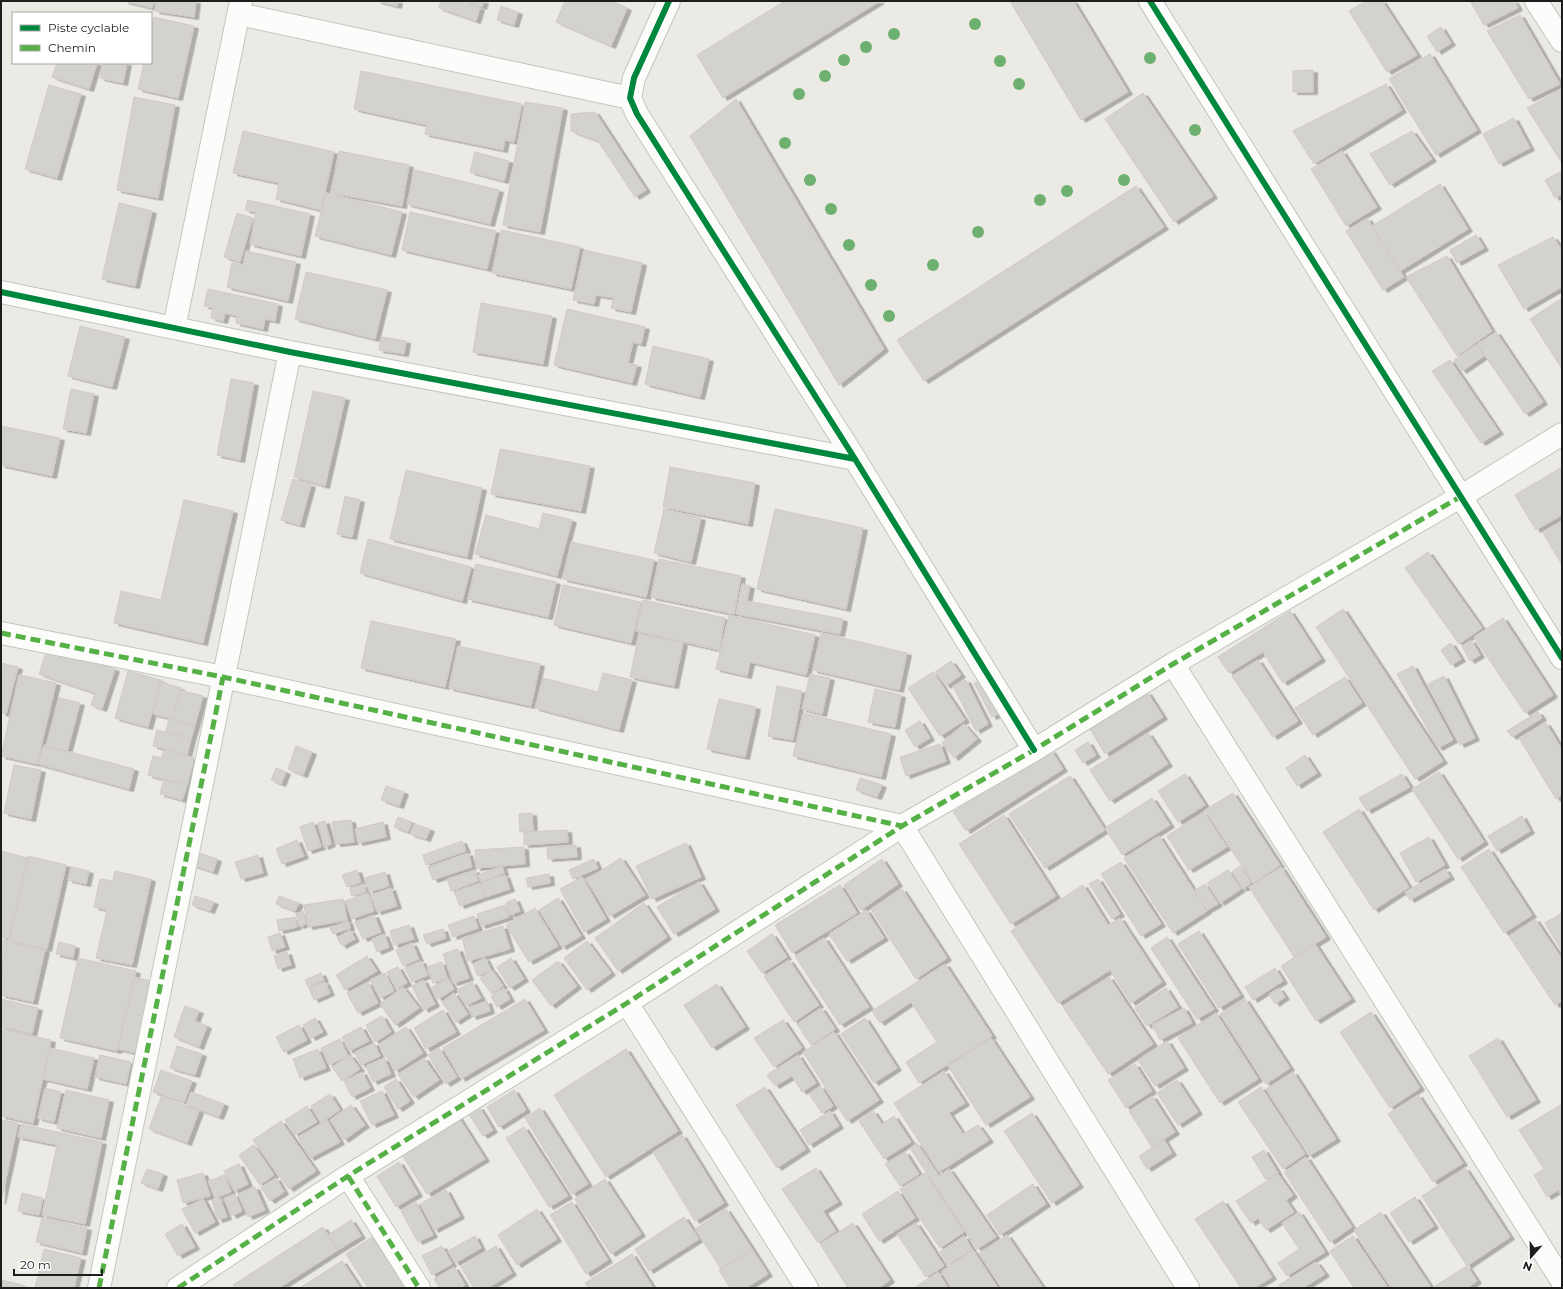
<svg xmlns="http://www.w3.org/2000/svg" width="1563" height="1289" font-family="Montserrat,sans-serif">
<defs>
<filter id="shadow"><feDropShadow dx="4.5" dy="2.5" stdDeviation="0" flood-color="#0004"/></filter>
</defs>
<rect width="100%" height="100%" fill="#eceae5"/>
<path fill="#d4d2ce" stroke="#cfcbc6" filter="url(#shadow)" d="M124 1H154L152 8Z
M156 1H196L194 17 155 11Z
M377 1H398L397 6Z
M441 1H458L480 8 476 21 439 8Z
M464 1H484L482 7Z
M565 1H611L627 8 611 46 556 22Z
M785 1H880L723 98 697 55Z
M1010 1H1073L1128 92 1081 120Z
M1366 1H1382L1417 55 1387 72 1349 11Z
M1470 1H1514L1518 8 1484 25Z
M501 6 518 12 514 25 497 20Z
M1520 15 1560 84 1529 99 1487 31Z
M154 17 194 26 178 98 138 89 144 63H151V29Z
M1441 27 1451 43 1437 52 1427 36Z
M1430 54 1477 130 1436 155 1389 79Z
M57 63H97L89 89 52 77Z
M103 63H127L123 83 100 78Z
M1313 70V92H1293V71Z
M361 71 522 104 514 142 505 140 503 150 425 134 427 125 354 109Z
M1386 84 1402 110 1314 164 1293 131Z
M49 85 81 94 57 178 25 169Z
M1562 89V163L1527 108Z
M1143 93 1213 196 1174 222 1105 119Z
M134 97 175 105 158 198 117 190Z
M736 99 884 349 839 385 690 136Z
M525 102 563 108 540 232 503 225Z
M595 112 646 190 635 197 598 141 571 131V114Z
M1514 118 1530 148 1499 164 1483 134Z
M243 131 334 152 321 210 276 199 279 183 233 173Z
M1412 131 1432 159 1390 185 1370 154Z
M339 151 409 165 402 206 331 193Z
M1342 151 1377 207 1346 226 1311 169Z
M475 152 509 161 504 181 470 172Z
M415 170 499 190 490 224 407 204Z
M1562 171V194L1555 198 1545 180Z
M1440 184 1468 229 1400 271 1372 226Z
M1136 186 1164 227 924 381 897 340Z
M326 193 402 212 391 255 315 236Z
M248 200 310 214 301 256 250 244 256 212 245 210Z
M119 203 152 211 135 286 102 279Z
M410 212 496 231 487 269 402 250Z
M237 213 253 218 240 262 224 257Z
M1367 218 1404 277 1383 290 1346 231Z
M501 230 580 247 571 289 492 273Z
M1476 235 1484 248 1457 263 1450 250Z
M1553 237 1562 250V287L1524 309 1498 265Z
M584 250 642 263 631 312 611 308 614 298 596 295 594 304 573 300Z
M246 251 296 262 288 301 227 287 232 263 243 265Z
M1447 256 1492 331 1457 356 1406 277Z
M306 272 387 290 375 339 295 319Z
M208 289 278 304 275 321 265 319 263 329 236 323 237 316 225 313 223 321 211 318 213 308 204 306Z
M1562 298V369L1530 319Z
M481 303 552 316 543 364 473 352Z
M567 309 645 327 641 344 633 342 628 363 637 365 632 383 554 365Z
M80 326 125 337 112 387 68 376Z
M1496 332 1543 402 1525 414 1477 344Z
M381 337 406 341 404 354 379 350Z
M1476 345 1484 356 1462 371 1454 360Z
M653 346 709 359 700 397 645 384Z
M1450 360 1499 432 1481 443 1432 371Z
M231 379 254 383 240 460 217 455Z
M71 389 94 394 86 433 63 429Z
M313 391 345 398 325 486 294 477Z
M1 426 60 438 52 476 1 465Z
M500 449 590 466 581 511 491 494Z
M670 467 755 483 748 524 663 507Z
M1562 467V515L1536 530 1515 495Z
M406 470 482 488 467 557 390 539Z
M293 479 311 485 300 525 281 520Z
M345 496 360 500 352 537 337 534Z
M184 500 233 511 203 643 114 623 121 591 161 600Z
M664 509 701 518 691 562 654 553Z
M775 509 863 528 846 609 757 589Z
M543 513 572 520 557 576 475 554 486 515 539 529Z
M1562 522V565L1543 533Z
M368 539 471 567 462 601 360 573Z
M571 542 654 560 646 597 563 579Z
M1428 552 1482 628 1459 644 1405 568Z
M659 559 741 576 734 614 651 597Z
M476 564 556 582 548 617 468 599Z
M742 584 750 586 747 601 843 619 840 634 736 614Z
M563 585 641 602 631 643 554 625Z
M643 600 725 618 719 650 636 631Z
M1343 609 1443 761 1415 779 1316 627Z
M1290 611 1321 659 1283 683 1263 652 1229 673 1218 657Z
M729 615 815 635 806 675 750 662 747 676 716 669Z
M1503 618 1553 695 1525 713 1474 637Z
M371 621 456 639 445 687 361 668Z
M821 633 907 653 899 690 813 670Z
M639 634 683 643 674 686 630 677Z
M1471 640 1480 655 1470 661 1462 646Z
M1451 643 1461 659 1451 665 1441 650Z
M458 646 540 664 531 706 449 688Z
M48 647 115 669 102 709 91 705 95 693 39 674Z
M1258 660 1298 721 1273 737 1232 676Z
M951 661 961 675 946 686 935 672Z
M1 663 18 667 6 714 1 713Z
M1413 666 1453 740 1438 748 1397 674Z
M128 671 161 680 148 727 115 718Z
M933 672 965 720 940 736 908 688Z
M603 673 632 680 619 730 535 708 543 678 598 692Z
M810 674 830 678 822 714 802 709Z
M19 675 56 683 37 764 1 756Z
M1444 676 1475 738 1460 745 1428 684Z
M1345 677 1362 703 1313 735 1295 708Z
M985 678 1002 712 992 717 974 683Z
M966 680 988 724 976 731 953 686Z
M161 682 181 688 173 719 153 714Z
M777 686 802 691 793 740 768 736Z
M875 689 901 695 895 727 868 722Z
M180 690 203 696 195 725 173 719Z
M1147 692 1163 717 1105 754 1090 729Z
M59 698 80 703 67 752 46 746Z
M719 699 756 707 745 757 707 749Z
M1538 712 1542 718 1512 737 1507 731Z
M803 713 891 734 881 777 793 756Z
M169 718 195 725 191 739 166 732Z
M920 721 930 738 915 747 905 730Z
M1546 723 1562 750V795L1556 799 1519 738Z
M964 724 977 739 954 758 942 743Z
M157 730 191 739 187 755 153 746Z
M1148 733 1168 764 1110 801 1090 770Z
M1088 742 1096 755 1083 763 1075 750Z
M940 744 946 761 906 776 900 757Z
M44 745 134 769 129 789 38 764Z
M296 746 312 752 303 775 288 769Z
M164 749 194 758 187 786 148 775 153 756 162 758Z
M1051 750 1063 769 966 831 953 812Z
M1305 755 1317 773 1297 786 1286 768Z
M14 765 41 770 31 819 4 813Z
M276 768 286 772 281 784 271 780Z
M1439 772 1484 842 1458 859 1412 789Z
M1185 774 1205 805 1178 822 1158 791Z
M1402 774 1410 787 1367 811 1359 798Z
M1070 776 1105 830 1045 868 1009 814Z
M860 778 882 785 877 797 856 790Z
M164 779 187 786 182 800 160 794Z
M386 786 404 792 399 806 381 800Z
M1233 793 1280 865 1253 883 1205 810Z
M1152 798 1170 825 1122 855 1105 828Z
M1359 809 1409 887 1374 910 1323 832Z
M1204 812 1227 847 1189 870 1167 836Z
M532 813 533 831 520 832 519 814Z
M1004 815 1056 896 1011 924 959 844Z
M1522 816 1530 831 1497 851 1488 836Z
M398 817 412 822 408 832 394 827Z
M351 820 354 842 336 844 332 822Z
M325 821 331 844 324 847 318 823Z
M313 822 321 847 308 851 300 827Z
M383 822 386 837 358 843 355 829Z
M414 824 430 829 426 839 410 834Z
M567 830 568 842 524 845V832Z
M1159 836 1207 911 1173 933 1124 858Z
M1429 837 1445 865 1416 882 1400 853Z
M297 840 304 856 282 864 276 849Z
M462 841 466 851 426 865 423 855Z
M686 843 701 877 652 899 636 866Z
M576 845 577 857 548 859 547 848Z
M524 847 525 864 476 868 475 850Z
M1489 849 1532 915 1504 933 1461 867Z
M1 851 28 858 9 939 1 937Z
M196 852 217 859 213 872 192 865Z
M468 853 472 867 433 880 428 867Z
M258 855 263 873 241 879 235 862Z
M28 856 66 865 47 949 9 941Z
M621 858 645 895 610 916 586 880Z
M594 859 598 868 573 879 569 870Z
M882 859 898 884 861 910 844 885Z
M1121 862 1161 924 1141 936 1101 874Z
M502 866 504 873 481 882 478 875Z
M1240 866 1251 883 1243 889 1232 872Z
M71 867 89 871 86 884 68 880Z
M1281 867 1326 937 1294 957 1249 887Z
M1445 869 1450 877 1410 900 1405 892Z
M357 870 361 882 347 887 342 875Z
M475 870 478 881 451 891 447 879Z
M1228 870 1241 889 1220 903 1207 883Z
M115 871 151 879 132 965 96 958 107 910 94 907 100 879 113 881Z
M385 872 389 886 369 892 365 878Z
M549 874 550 883 528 887 526 878Z
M505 875 510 889 486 897 481 883Z
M582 877 606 919 584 932 560 889Z
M1098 879 1120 914 1112 919 1089 884Z
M699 882 715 909 674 934 657 907Z
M480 883 485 897 460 906 454 892Z
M364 884 366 892 352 896 350 888Z
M1205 884 1218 904 1207 910 1194 891Z
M840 885 857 913 792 953 775 925Z
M1083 885 1108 925 1120 918 1162 982 1131 1003 1110 970 1058 1003 1011 931Z
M391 888 397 906 377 912 370 895Z
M902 889 947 958 916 979 871 909Z
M368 893 374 911 352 919 345 901Z
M195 896 214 902 210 911 192 905Z
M279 896 299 903 295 911 276 904Z
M558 898 581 936 562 947 539 910Z
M343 899 347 920 308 927 304 905Z
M515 899 520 911 510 915 506 903Z
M644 903 667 937 618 971 595 938Z
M505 905 509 917 481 926 477 914Z
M535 908 558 946 529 962 506 925Z
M866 910 884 938 847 961 829 934Z
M303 911 306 924 299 926 296 914Z
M1562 913V951L1545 923Z
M374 915 381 932 363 939 355 922Z
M474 916 478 928 453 937 448 925Z
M295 917 297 927 279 931 277 920Z
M1535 919 1562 959V1001L1555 1005 1509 936Z
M348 921 350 928 333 934 330 928Z
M409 925 414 939 394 945 390 931Z
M503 926 510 949 468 961 462 938Z
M443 929 446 938 427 944 423 935Z
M350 930 355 939 342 946 337 938Z
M1199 931 1240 995 1219 1008 1178 944Z
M280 933 285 947 272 951 268 937Z
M384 934 389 947 377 952 372 939Z
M772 934 787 957 762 973 747 951Z
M1167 937 1214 1009 1197 1019 1151 948Z
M824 938 869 1007 840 1025 795 956Z
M1 939 8 942 1 974Z
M587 941 611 973 587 990 564 958Z
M8 942 45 950 33 1002 1 995V974Z
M59 942 75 946 73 958 56 954Z
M412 943 419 959 403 966 396 950Z
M1315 944 1351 999 1316 1021 1281 966Z
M458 949 469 978 453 983 443 954Z
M287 952 291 965 278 969 274 956Z
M367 956 377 971 345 990 336 975Z
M78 958 136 971 117 1051 60 1038Z
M485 958 491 970 478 976 473 964Z
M511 958 524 979 510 988 497 967Z
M789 960 819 1005 794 1022 764 976Z
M421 961 428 975 412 982 405 968Z
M558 961 577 986 551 1006 532 980Z
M442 962 447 978 433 983 427 967Z
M945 964 992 1036 919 1083 906 1062 937 1042 911 1002 880 1023 872 1011Z
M398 967 407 983 396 989 387 972Z
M1275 968 1283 981 1253 1000 1245 987Z
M492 970 503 986 492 994 480 978Z
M321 973 324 980 308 987 305 980Z
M385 973 394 991 380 998 370 980Z
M134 977 152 981 136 1053 118 1049Z
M1109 977 1153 1044 1108 1074 1063 1007Z
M448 978 454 989 438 999 431 988Z
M423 980 435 1004 424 1010 412 986Z
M325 982 330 993 314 1000 309 988Z
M368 982 378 1003 358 1013 347 993Z
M472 982 481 998 466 1006 457 990Z
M717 984 745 1027 712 1048 684 1005Z
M403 987 419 1008 395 1025 380 1004Z
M504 988 510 999 497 1007 491 996Z
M1166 988 1178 1007 1147 1026 1135 1008Z
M1279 988 1285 997 1275 1004 1269 994Z
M454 993 468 1014 456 1022 442 1002Z
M1 999 38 1008 32 1034 1 1027Z
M525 999 544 1030 461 1079 443 1048Z
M1245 999 1290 1068 1266 1084 1220 1014Z
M487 1001 490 1011 472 1017 469 1007Z
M185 1006 199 1011 195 1021 207 1026 199 1047 174 1037Z
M821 1008 835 1029 811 1045 797 1024Z
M1184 1008 1192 1023 1160 1040 1152 1025Z
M443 1010 456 1032 426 1049 414 1028Z
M1371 1012 1420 1088 1390 1108 1340 1032Z
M1216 1013 1258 1079 1220 1103 1178 1038Z
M382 1016 391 1032 375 1042 366 1025Z
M315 1018 323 1032 311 1038 303 1025Z
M865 1018 897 1068 874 1083 841 1034Z
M783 1020 802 1048 774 1067 754 1038Z
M299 1025 307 1040 284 1052 276 1037Z
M361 1027 369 1041 349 1051 342 1037Z
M406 1027 423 1053 395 1071 379 1044Z
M1 1029 51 1040 33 1123 1 1116Z
M834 1032 879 1100 847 1121 803 1052Z
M991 1038 1030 1097 986 1125 948 1066Z
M1498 1038 1536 1100 1507 1117 1469 1056Z
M340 1039 348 1056 329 1065 321 1048Z
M1167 1041 1184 1068 1155 1086 1138 1060Z
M374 1043 380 1056 361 1065 355 1052Z
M177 1046 202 1054 195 1075 170 1068Z
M50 1048 94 1058 87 1089 43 1079Z
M439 1048 457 1077 446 1084 428 1055Z
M318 1049 326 1068 300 1078 293 1059Z
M626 1049 678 1131 606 1177 554 1095Z
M100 1055 131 1062 126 1084 95 1077Z
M350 1055 360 1069 342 1081 332 1067Z
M798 1055 816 1083 802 1092 792 1076 775 1086 767 1075Z
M384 1058 391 1074 373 1082 366 1066Z
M424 1058 439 1080 414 1097 398 1074Z
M1135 1064 1152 1091 1126 1108 1108 1080Z
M161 1070 192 1081 184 1102 153 1092Z
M944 1071 965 1103 949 1113 963 1134 978 1125 989 1140 939 1172 894 1103Z
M362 1072 370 1088 352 1097 344 1081Z
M1293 1072 1336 1139 1309 1156 1266 1089Z
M396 1079 410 1101 398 1109 384 1087Z
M1177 1080 1198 1112 1178 1125 1157 1093Z
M820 1086 833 1106 822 1113 809 1094Z
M765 1087 806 1149 777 1168 736 1105Z
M1261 1087 1305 1154 1283 1169 1238 1102Z
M45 1088 61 1092 54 1122 38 1118Z
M66 1090 109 1100 101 1138 57 1128Z
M514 1090 526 1110 499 1127 487 1107Z
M382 1091 394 1115 372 1125 360 1101Z
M191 1092 224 1104 219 1117 186 1105Z
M330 1094 340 1110 321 1123 311 1106Z
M1418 1095 1463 1163 1433 1182 1388 1114Z
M1152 1096 1175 1132 1152 1147 1129 1111Z
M161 1097 199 1111 187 1143 149 1129Z
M1562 1104V1197L1558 1190 1547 1197 1534 1175 1544 1169 1519 1130Z
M351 1105 365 1125 344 1140 330 1120Z
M307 1106 317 1122 295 1135 285 1120Z
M479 1107 493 1130 483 1136 468 1113Z
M540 1108 588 1184 572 1194 525 1118Z
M830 1111 839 1126 809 1145 800 1130Z
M873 1111 882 1124 894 1116 911 1142 884 1159 859 1121Z
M1032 1113 1079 1185 1052 1203 1004 1131Z
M457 1115 485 1159 427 1194 399 1150Z
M1 1120 18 1123 1 1202Z
M327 1120 340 1142 310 1158 298 1137Z
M281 1121 316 1171 289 1189 253 1140Z
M21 1124 102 1142 85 1224 42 1215 57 1145 18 1137Z
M524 1127 568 1196 549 1207 506 1138Z
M682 1135 724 1203 695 1221 653 1152Z
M1164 1140 1172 1153 1147 1169 1139 1156Z
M917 1143 939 1176 949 1169 996 1237 977 1249 910 1148Z
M254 1145 274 1175 260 1185 239 1155Z
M1264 1150 1278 1173 1266 1180 1252 1157Z
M905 1152 919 1174 900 1186 885 1164Z
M1306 1157 1352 1227 1330 1242 1284 1172Z
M399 1162 418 1194 396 1207 377 1176Z
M239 1164 248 1184 234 1191 224 1171Z
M816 1168 838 1202 823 1211 836 1231 818 1243 782 1189Z
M1465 1168 1510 1237 1467 1266 1422 1196Z
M147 1169 163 1174 158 1189 141 1183Z
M203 1173 210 1196 183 1203 177 1180Z
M925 1173 964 1232 940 1248 900 1189Z
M1278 1174 1293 1195 1286 1200 1294 1212 1266 1230 1258 1218 1251 1223 1236 1201Z
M225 1175 231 1192 215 1198 208 1181Z
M276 1178 284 1192 270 1201 261 1187Z
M605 1179 641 1234 611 1254 575 1199Z
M1033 1184 1046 1204 1000 1235 987 1215Z
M255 1187 265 1210 248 1217 238 1194Z
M446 1190 460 1216 434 1230 420 1204Z
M898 1191 915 1218 879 1241 862 1214Z
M22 1193 43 1198 39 1215 18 1211Z
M235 1194 242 1211 232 1216 224 1198Z
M1415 1197 1434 1226 1409 1242 1390 1213Z
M220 1198 227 1217 218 1220 212 1201Z
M203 1199 215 1222 195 1233 182 1209Z
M1223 1201 1272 1277 1254 1288H1241L1195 1219Z
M416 1202 433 1235 418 1242 401 1211Z
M572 1202 608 1260 586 1274 550 1215Z
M537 1209 557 1239 517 1265 498 1235Z
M726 1209 752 1249 721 1269 695 1229Z
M1299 1212 1325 1252 1287 1276 1278 1263 1299 1249 1282 1223Z
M1381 1212 1430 1286 1427 1288H1392L1354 1230Z
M684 1217 699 1239 649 1271 635 1249Z
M42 1218 87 1228 82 1253 36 1242Z
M351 1220 361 1236 338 1250 328 1235Z
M853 1223 890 1280 879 1288H848L820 1244Z
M916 1223 944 1266 926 1277 897 1234Z
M182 1224 195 1247 178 1256 165 1234Z
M323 1227 338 1250 279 1288H235L233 1285Z
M1007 1235 1043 1288H1003L979 1253Z
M475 1236 481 1248 455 1263 448 1251Z
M964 1236 972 1249 948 1265 940 1252Z
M1353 1236 1388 1288H1354L1330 1251Z
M372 1237 406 1288H368L346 1254Z
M442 1246 452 1264 432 1275 422 1256Z
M496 1246 512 1273 488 1288H474L461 1267Z
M44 1249 81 1258 74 1288H35Z
M752 1249 768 1274 746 1288H730L719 1270Z
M973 1250 998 1288H953L942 1271Z
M632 1254 653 1288H589L585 1283Z
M342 1261 360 1288H300Z
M1316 1262 1325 1274 1303 1288H1281L1279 1285Z
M1467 1266 1477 1281 1467 1288H1432Z
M454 1267 465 1285 460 1288H440L434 1279Z
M938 1272 948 1288H914Z
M1 1280 23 1285 22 1288H1Z"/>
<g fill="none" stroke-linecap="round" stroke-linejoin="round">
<defs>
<path id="minor" d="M669 1 634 78 630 98 637 114 855 459 1034 750
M1150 1 1562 658
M1536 1 1562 41
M239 14 630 98
M1 292 290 352 855 459
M174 328 241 1
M1 633 223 677 902 826 1188 1288
M1173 664 1562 1281
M627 1003 807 1288
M348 1176 419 1288
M99 1288 290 352
M178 1288 348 1176 627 1003 902 826 1034 750 1173 664 1460 497 1562 434"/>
</defs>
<use href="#minor" stroke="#c4c4c1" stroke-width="24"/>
<use href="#minor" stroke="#fcfcfb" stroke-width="22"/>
<path stroke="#55b145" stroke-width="5" stroke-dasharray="10 5" stroke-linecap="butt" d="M1 633 223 677 902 826
M348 1176 419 1288
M99 1288 223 677
M178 1288 348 1176 627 1003 902 826 1034 750 1173 664 1460 497"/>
<defs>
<path id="cycleway" d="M669 1 634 78 630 98 637 114 855 459 1034 750
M1150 1 1562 658
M1 292 290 352 855 459"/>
</defs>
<use href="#cycleway" stroke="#fff" stroke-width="8"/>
<use href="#cycleway" stroke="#00873e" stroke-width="6"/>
</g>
<g fill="#6db06f">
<circle cx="975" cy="24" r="6"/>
<circle cx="894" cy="34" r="6"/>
<circle cx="866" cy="47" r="6"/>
<circle cx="1150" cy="58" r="6"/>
<circle cx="844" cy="60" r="6"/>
<circle cx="1000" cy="61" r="6"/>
<circle cx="825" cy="76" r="6"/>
<circle cx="1019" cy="84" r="6"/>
<circle cx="799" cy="94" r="6"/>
<circle cx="1195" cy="130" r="6"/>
<circle cx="785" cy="143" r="6"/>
<circle cx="810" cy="180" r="6"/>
<circle cx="1124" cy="180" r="6"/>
<circle cx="1067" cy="191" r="6"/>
<circle cx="1040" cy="200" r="6"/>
<circle cx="831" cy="209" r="6"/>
<circle cx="978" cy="232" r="6"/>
<circle cx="849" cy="245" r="6"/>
<circle cx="933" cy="265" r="6"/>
<circle cx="871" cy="285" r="6"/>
<circle cx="889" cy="316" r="6"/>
</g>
<rect width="1563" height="1289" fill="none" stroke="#1d1d1d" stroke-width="4"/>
<rect x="12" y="12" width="140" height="52" fill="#ffffff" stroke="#a5a5a5"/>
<rect x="20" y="25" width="20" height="6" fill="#00873e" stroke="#a5a5a5"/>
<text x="48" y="32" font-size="12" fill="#1d1d1d">Piste cyclable</text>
<rect x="20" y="45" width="20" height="6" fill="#55b145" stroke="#a5a5a5"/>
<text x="48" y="52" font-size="12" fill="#1d1d1d">Chemin</text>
<g transform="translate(1531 1257) rotate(200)" stroke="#ffffff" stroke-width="3" paint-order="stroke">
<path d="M0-3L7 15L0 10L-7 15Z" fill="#1d1d1d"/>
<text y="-6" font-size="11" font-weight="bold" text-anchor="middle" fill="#1d1d1d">N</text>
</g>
<path d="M14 1269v6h88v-6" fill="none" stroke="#1d1d1d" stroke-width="2"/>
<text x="20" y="1269" font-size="12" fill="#1d1d1d" stroke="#ffffff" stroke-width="3" paint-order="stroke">20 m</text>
</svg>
